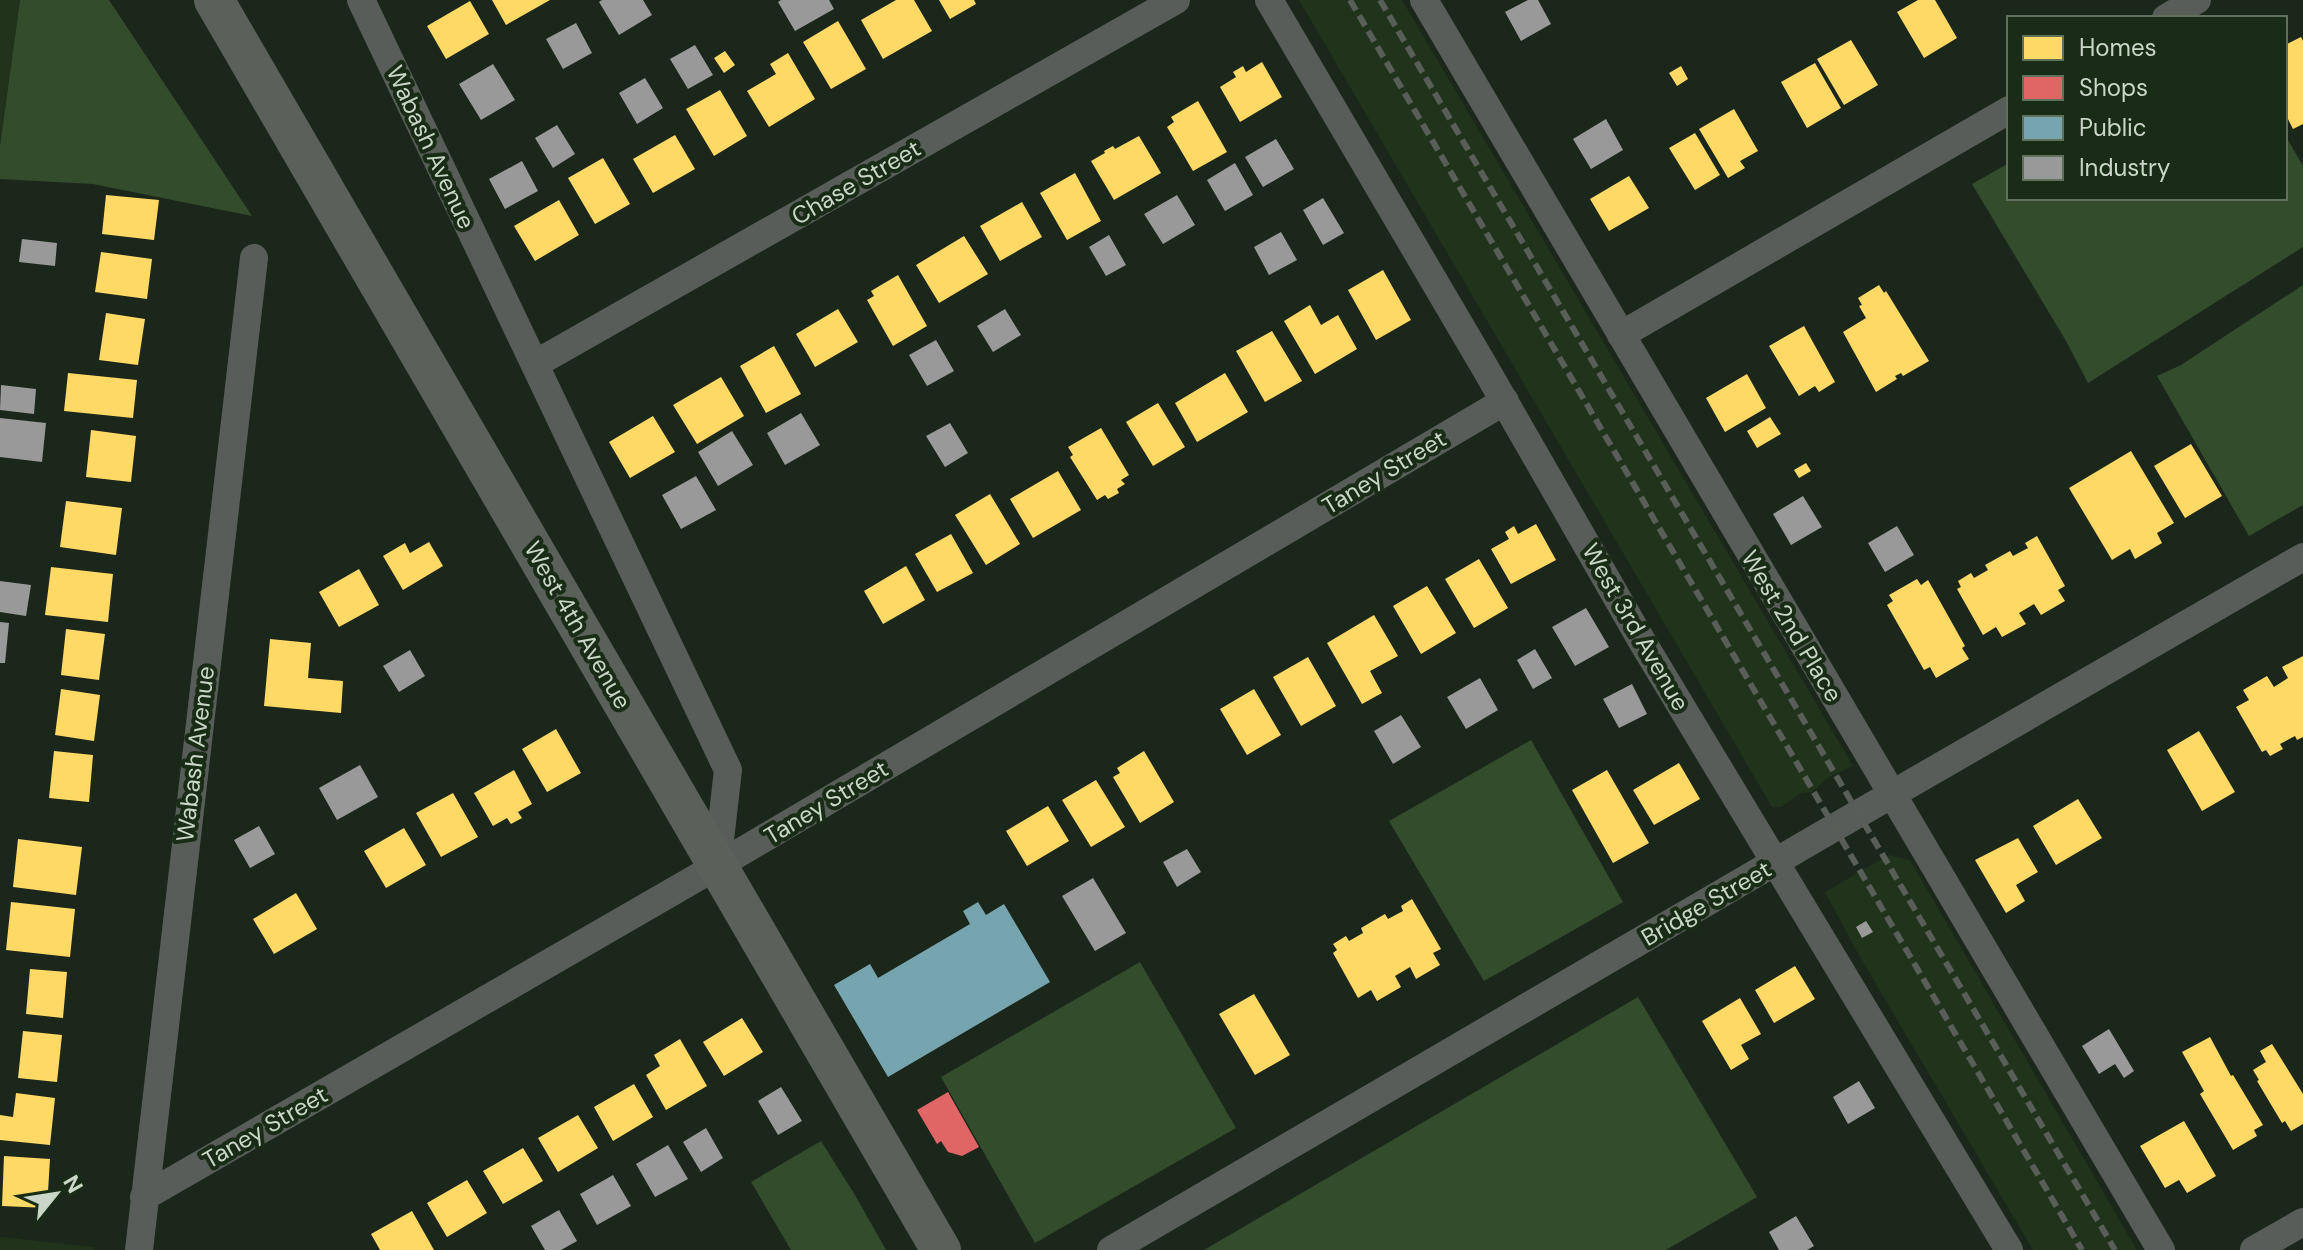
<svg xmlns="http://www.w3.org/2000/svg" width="2303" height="1250" font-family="'DM Sans',sans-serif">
<rect width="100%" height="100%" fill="#1c271b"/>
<path fill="#1f341a" d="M0 0H20L0 146Z
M1299 0H1402L1853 766 1829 777 1812 792 1801 793 1781 807H1772Z
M1889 855 1910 860 2137 1250H2033L1860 957 1825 892Z
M0 1237 93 1247V1250H0Z"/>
<path fill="#324c2c" d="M20 0H109L252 216 93 184 0 179V146Z
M2285 135 2303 166V247L2088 383 2066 341 1972 184 2009 163V198H2285Z
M2303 285V505L2249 536 2157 376 2181 365Z
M1531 740 1623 902 1484 981 1389 821Z
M1140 962 1236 1128 1035 1243 941 1077Z
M1638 997 1757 1197 1666 1250H1204Z
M821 1141 855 1195 886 1250H791L751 1182Z"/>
<path fill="#ffd966" d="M492 0H550L506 25Z
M896 0H914L932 31 883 59 861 20Z
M939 0H974L976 4 950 19Z
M1918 0H1935L1957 38 1924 58 1897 12Z
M470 1 489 34 446 59 427 26Z
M838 21 866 69 831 89 803 42Z
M2301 37 2303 41V124L2293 129 2285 113V45Z
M1851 40 1878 85 1844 105 1817 59Z
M725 51 735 65 724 73 714 58Z
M788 53 815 99 769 127 747 91 776 74 770 64Z
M1262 62 1282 97 1240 122 1220 87 1236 77 1233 72 1243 66 1246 72Z
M1815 63 1841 108 1807 128 1781 82Z
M1681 66 1688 79 1677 86 1669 73Z
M720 90 747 136 714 156 686 109Z
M1198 101 1227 152 1193 171 1167 127 1174 122 1171 117Z
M1734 109 1758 151 1740 161 1745 168 1728 178 1699 129Z
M1695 133 1720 175 1695 190 1669 148Z
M675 135 695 169 653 193 633 159Z
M1139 136 1161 173 1114 200 1091 161 1105 153 1104 151 1113 146 1115 149Z
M603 158 630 204 595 224 568 178Z
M1075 173 1101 221 1067 240 1040 193Z
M1629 176 1649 208 1609 231 1590 199Z
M106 195 159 200 154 240 102 234Z
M559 200 579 235 535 261 514 226Z
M1022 202 1042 237 1000 261 980 226Z
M964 236 988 274 939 303 916 265Z
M101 252 152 259 147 299 95 292Z
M1383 270 1411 320 1376 340 1348 290Z
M898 275 927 326 893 346 867 300 874 296 871 291Z
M1879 285 1884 293 1886 291 1929 361 1903 376 1901 373 1895 376 1897 379 1876 392 1843 332 1866 318 1859 306 1862 305 1858 298Z
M1310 305 1321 325 1338 315 1357 349 1315 374 1284 321Z
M838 309 858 342 815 367 796 334Z
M106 313 145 319 138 365 99 360Z
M1804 326 1835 382 1819 392 1815 386 1799 396 1769 346Z
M1272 331 1302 381 1265 402 1236 351Z
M774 346 801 394 766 413 740 366Z
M68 373 137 380 133 418 64 411Z
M1225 373 1248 412 1197 442 1175 403Z
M1747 374 1766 408 1725 432 1706 398Z
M721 377 744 416 697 444 673 405Z
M1158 403 1185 447 1153 466 1126 422Z
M653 416 675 452 630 478 609 442Z
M1770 417 1781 434 1757 448 1747 431Z
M1101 428 1129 475 1121 480 1125 484 1117 489 1119 493 1108 499 1105 495 1097 500 1070 457 1073 455 1068 447Z
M91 430 136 436 131 482 86 477Z
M2191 444 2222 496 2185 518 2154 466Z
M2131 451 2174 523 2157 533 2162 543 2135 559 2130 549 2112 560 2069 488Z
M1806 463 1811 471 1799 478 1794 470Z
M1058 471 1081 510 1033 538 1010 499Z
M990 494 1020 544 986 565 955 515Z
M66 501 122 508 116 555 60 547Z
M1536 524 1556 560 1511 584 1491 549 1509 539 1505 532 1514 526 1518 534Z
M951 534 973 573 937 592 915 554Z
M2037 536 2065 586 2058 590 2065 601 2041 615 2034 604 2019 613 2026 624 2002 637 1996 627 1983 635 1957 589 1961 587 1958 581 1971 573 1974 578 1988 570 1985 565 2010 551 2013 556 2028 548 2025 543Z
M429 542 443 566 403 590 383 556 405 543 410 553Z
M1479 559 1508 608 1474 628 1445 579Z
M906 566 925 600 883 624 864 591Z
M51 567 113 574 108 622 45 615Z
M359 569 379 605 339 627 319 592Z
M1917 579 1921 585 1928 580 1965 646 1962 648 1969 659 1936 678 1930 667 1924 670 1887 605 1893 601 1889 595Z
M1427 586 1456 633 1421 654 1393 606Z
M1374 615 1398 656 1370 671 1382 693 1362 704 1327 643Z
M66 629 105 634 99 680 61 675Z
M270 639 311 643 308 678 343 681 341 713 264 706Z
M2303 656V737L2297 740 2295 736 2280 744 2283 749 2270 756 2266 750 2262 752 2236 707 2249 700 2243 690 2267 676 2274 687 2288 678 2282 667Z
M1308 657 1336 706 1301 726 1273 677Z
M61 689 100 695 94 741 55 735Z
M1254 689 1281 735 1247 755 1220 709Z
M556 729 581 773 547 792 522 749Z
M2199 731 2235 792 2202 811 2167 750Z
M54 751 93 755 89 802 49 798Z
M1144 751 1174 802 1140 823 1113 777 1120 773 1117 768Z
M1679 763 1700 799 1654 825 1633 790Z
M514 770 532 804 518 812 522 818 511 824 507 818 493 826 474 793Z
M1607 770 1649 843 1613 863 1572 790Z
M1096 780 1125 827 1091 847 1062 800Z
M453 793 478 837 441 857 416 813Z
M2078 799 2102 838 2056 865 2033 826Z
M1048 806 1069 841 1027 866 1006 831Z
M404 828 426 865 386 888 364 851Z
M2018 838 2038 872 2016 885 2025 901 2006 913 1975 860Z
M18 839 82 847 76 895 13 887Z
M296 893 317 929 274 954 253 919Z
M1412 899 1441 949 1433 953 1440 965 1416 979 1410 967 1395 976 1401 987 1377 1001 1371 990 1358 998 1333 953 1337 950 1333 944 1346 936 1349 941 1363 933 1361 928 1385 914 1388 919 1403 911 1401 906Z
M11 902 75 909 70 957 6 950Z
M1795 966 1815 999 1774 1023 1755 990Z
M30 969 67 972 63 1018 26 1014Z
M1254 994 1290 1055 1255 1075 1219 1014Z
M1740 998 1761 1034 1741 1045 1749 1059 1731 1070 1702 1021Z
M742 1018 763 1052 724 1076 703 1042Z
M23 1031 62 1035 57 1082 18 1078Z
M2210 1037 2231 1076 2233 1075 2263 1125 2254 1130 2257 1136 2233 1150 2200 1094 2204 1091 2182 1052Z
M680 1039 707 1086 666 1110 646 1075 660 1066 654 1055Z
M2272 1044 2303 1094V1124L2291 1131 2285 1121 2282 1123 2257 1081 2259 1080 2253 1070 2266 1062 2260 1051Z
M634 1084 653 1117 613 1141 594 1107Z
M16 1093 55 1098 50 1145 0 1140V1115L13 1117Z
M578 1115 598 1148 558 1172 538 1138Z
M2184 1121 2216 1176 2187 1193 2179 1180 2165 1188 2140 1146Z
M523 1148 543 1181 503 1204 483 1171Z
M4 1156 50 1159 47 1208 2 1206Z
M467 1180 487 1213 447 1237 427 1203Z
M412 1211 434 1250H380L371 1234Z"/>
<path fill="#e06666" d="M948 1092 979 1147 962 1156 948 1152 941 1141 937 1144 917 1110Z"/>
<path fill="#76a5af" d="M978 902 986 915 1004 904 1050 982 888 1077 834 985 870 964 878 978 970 924 963 911Z"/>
<path fill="#999" d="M602 0H643L652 15 619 35 599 2Z
M781 0H829L834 9 795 31 778 2Z
M1528 0H1538L1551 24 1521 41 1505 12Z
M576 23 592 53 563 69 546 39Z
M695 45 713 75 688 89 670 59Z
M493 64 515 100 481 120 459 84Z
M645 78 663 108 637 124 619 93Z
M1606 119 1623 150 1591 169 1573 139Z
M557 125 575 154 553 168 535 138Z
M1276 139 1294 169 1263 187 1245 157Z
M522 161 538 191 505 209 489 179Z
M1235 163 1253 195 1225 211 1207 180Z
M1177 195 1195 225 1163 244 1144 214Z
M1323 198 1344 233 1323 245 1303 210Z
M1281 232 1297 260 1269 275 1254 247Z
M1109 235 1126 265 1106 276 1089 247Z
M22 239 57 243 55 266 19 262Z
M1005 309 1021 335 993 352 977 326Z
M936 340 954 371 927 386 909 355Z
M1 385 36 389 34 414 0 410Z
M801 413 820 445 785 465 767 433Z
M0 418 46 423 42 462 0 457Z
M950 423 968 453 945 467 926 436Z
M732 431 753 465 718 486 698 452Z
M696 476 716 510 681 529 662 495Z
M1803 496 1822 527 1791 545 1773 514Z
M1897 526 1914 555 1885 572 1868 543Z
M0 581 31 585 26 616 0 612Z
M1586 608 1609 647 1575 666 1552 627Z
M0 622 9 623 5 663H0Z
M1535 649 1552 678 1533 689 1517 660Z
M410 650 425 676 399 692 383 666Z
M1480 678 1498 710 1466 729 1447 697Z
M1632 684 1647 714 1619 728 1603 699Z
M1401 715 1421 747 1393 764 1374 731Z
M360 765 378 797 337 820 319 788Z
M259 826 275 854 250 868 234 840Z
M1187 849 1201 872 1177 887 1163 862Z
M1093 878 1126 933 1095 951 1062 896Z
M1866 921 1873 932 1862 938 1856 927Z
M2109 1029 2134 1071 2124 1078 2115 1064 2099 1074 2082 1046Z
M1859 1081 1875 1108 1848 1124 1833 1097Z
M781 1087 802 1121 778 1135 758 1101Z
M706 1128 723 1158 701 1172 683 1142Z
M668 1145 688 1179 655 1197 636 1164Z
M613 1175 631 1206 597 1225 580 1194Z
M559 1210 577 1241 561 1250H545L531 1226Z
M1796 1216 1814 1246 1807 1250H1779L1769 1232Z"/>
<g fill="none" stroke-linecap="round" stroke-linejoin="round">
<path stroke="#595d59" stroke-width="28" d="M361 0 728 770 717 866
M1269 0 1484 366 1643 643 2009 1250
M1424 0 2161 1250
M2166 18 2197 0
M1621 335 2009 110
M535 364 1176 0
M144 1197 717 866 1505 401
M139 1250 254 258
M1111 1250 1818 837 2303 557
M2254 1250 2303 1222"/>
<path stroke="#5a605a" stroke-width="40" d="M214 0 941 1250"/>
<path stroke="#595f58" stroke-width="6" stroke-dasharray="12 6" stroke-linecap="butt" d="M1350 0 2082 1250
M1380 0 2115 1250"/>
</g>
<g text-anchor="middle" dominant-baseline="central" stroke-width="8" stroke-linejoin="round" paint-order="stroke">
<g font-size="24" fill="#cad6c8" stroke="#192c16">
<text transform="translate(431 147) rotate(65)">Wabash Avenue</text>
<text transform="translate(856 182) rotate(-30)">Chase Street</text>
<text transform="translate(1384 472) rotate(-31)">Taney Street</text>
<text transform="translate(578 625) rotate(60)">West 4th Avenue</text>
<text transform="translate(1792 626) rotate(59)">West 2nd Place</text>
<text transform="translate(1636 627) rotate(60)">West 3rd Avenue</text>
<text transform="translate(195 754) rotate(-83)">Wabash Avenue</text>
<text transform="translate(826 802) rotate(-31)">Taney Street</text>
<text transform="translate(1706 903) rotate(-30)">Bridge Street</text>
<text transform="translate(265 1127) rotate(-30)">Taney Street</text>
</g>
</g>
<rect x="2007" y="16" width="280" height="184" fill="#192c16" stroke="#60705d" stroke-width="2"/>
<rect x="2023" y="36" width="40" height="24" fill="#ffd966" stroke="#60705d" stroke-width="2"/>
<text x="2079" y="56" font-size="24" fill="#cad6c8">Homes</text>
<rect x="2023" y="76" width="40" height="24" fill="#e06666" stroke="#60705d" stroke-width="2"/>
<text x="2079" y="96" font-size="24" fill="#cad6c8">Shops</text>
<rect x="2023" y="116" width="40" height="24" fill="#76a5af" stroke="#60705d" stroke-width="2"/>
<text x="2079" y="136" font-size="24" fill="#cad6c8">Public</text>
<rect x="2023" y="156" width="40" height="24" fill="#999999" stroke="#60705d" stroke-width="2"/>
<text x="2079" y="176" font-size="24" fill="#cad6c8">Industry</text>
<g transform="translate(56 1194) rotate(60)" stroke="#192c16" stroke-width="6" paint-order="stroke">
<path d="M0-6L14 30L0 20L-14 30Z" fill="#cad6c8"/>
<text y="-12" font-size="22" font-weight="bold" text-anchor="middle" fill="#cad6c8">N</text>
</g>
</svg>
